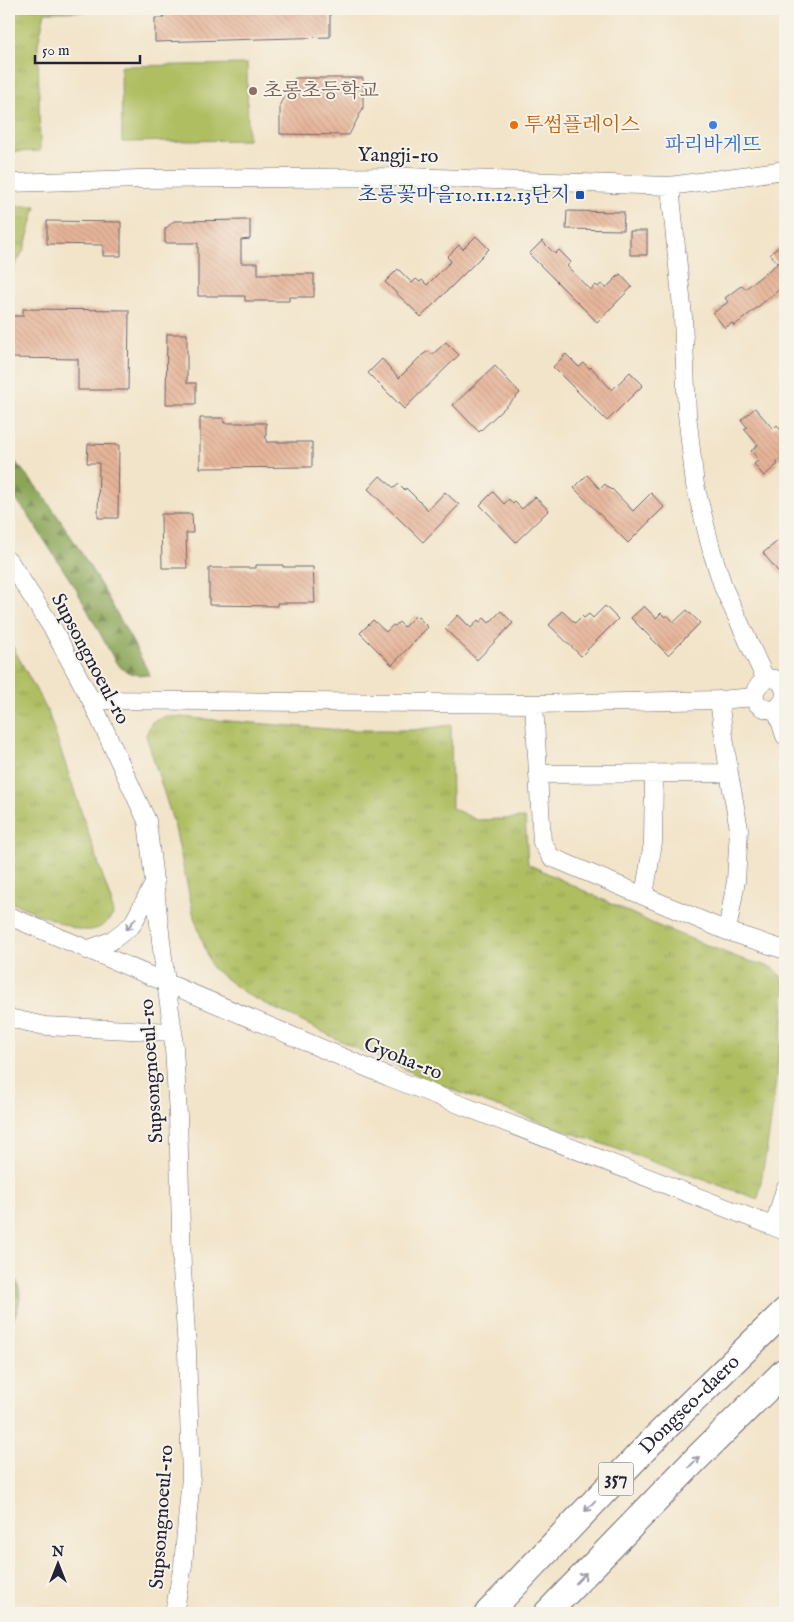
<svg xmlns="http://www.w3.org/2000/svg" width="794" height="1622" font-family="'IM FELL English','Noto Serif KR',serif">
<defs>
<pattern id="forest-firs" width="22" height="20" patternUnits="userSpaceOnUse" patternTransform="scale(1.25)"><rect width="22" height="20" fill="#8aa556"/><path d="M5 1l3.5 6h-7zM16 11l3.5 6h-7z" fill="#708648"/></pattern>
<pattern id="park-tufts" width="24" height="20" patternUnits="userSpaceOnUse" patternTransform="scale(1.25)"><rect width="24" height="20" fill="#aebe60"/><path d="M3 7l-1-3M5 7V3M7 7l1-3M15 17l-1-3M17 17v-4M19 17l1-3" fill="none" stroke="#95a354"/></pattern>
<pattern id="building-back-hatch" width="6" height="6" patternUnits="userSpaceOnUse" patternTransform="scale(1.25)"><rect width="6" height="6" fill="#e6b498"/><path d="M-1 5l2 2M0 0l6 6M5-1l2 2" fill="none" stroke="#c59a84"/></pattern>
</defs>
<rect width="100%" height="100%" fill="#f7f3e8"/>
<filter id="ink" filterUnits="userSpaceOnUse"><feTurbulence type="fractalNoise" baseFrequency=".02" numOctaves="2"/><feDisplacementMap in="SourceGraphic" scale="10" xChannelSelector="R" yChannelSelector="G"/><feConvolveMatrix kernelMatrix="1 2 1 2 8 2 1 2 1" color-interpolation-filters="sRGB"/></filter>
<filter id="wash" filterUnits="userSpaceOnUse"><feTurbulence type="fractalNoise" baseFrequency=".0096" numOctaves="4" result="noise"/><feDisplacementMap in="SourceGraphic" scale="20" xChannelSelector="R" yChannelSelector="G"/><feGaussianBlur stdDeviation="1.12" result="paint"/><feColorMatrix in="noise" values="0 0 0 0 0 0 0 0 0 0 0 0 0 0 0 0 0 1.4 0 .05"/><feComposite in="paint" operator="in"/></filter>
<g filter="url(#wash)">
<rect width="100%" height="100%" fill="#f2e4c9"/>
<path fill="#aebe60" stroke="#68704e" d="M247 64 248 140 122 142 121 66Z"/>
<path fill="url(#forest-firs)" stroke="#566448" d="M9 454C21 469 34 483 45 498 84 553 119 615 150 675 134 676 124 673 115 661L76 589 26 512 9 491Z
M9 1268C26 1291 21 1305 9 1328Z"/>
<path fill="url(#park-tufts)" stroke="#68704e" d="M9 9H144V11L45 12 38 44 40 151 9 152Z
M9 206H36L24 250 9 275Z
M9 640 48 712 111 901 113 915C95 941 72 928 49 918 36 913 22 907 9 901Z
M166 716 341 730H413L451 725 452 808 477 820 525 818 528 864 656 925 739 958 774 968 782 978 785 987 783 1021 770 1129 758 1199 473 1098 363 1052 246 994 212 968 194 917 175 828 146 735 152 722Z"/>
<g id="blocks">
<path fill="url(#building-back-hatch)" d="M163 9H330V37L155 42V18H164Z
M295 78H363V108L349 135 280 134V104Z
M567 211 624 212 623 230 566 229Z
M250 220V239L241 240V263H258V274H314V297H289V301H245V296H198V243H165V229L174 221Z
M47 221 121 222V256H103V245L47 244Z
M630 231H647V255H630Z
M476 236 489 249 421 317 385 282 398 269 412 283 416 279 420 282 422 280 427 285 451 261 447 257 459 245 463 249Z
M542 241 555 254 559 250 571 262 567 266 590 290 596 285 598 287 601 284 606 288 620 274 632 287 597 322 529 254Z
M785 242V285L734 326 732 323 725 328 713 313 728 302 725 298 742 285 745 289 778 263 770 254Z
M23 309 129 310 128 390H78V359L9 358V316H23Z
M167 334H187V383H196V404H166Z
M446 342 459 355 404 409 368 373 382 359 399 378 421 356 428 351 432 355Z
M566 354 579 367 584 363 590 369 591 367 612 390 630 372 643 385 607 421 553 367Z
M495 366 520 393 479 432 453 405Z
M755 408 773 429 777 425 785 436V454L776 462 778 464 764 476 754 464 759 460 751 451 758 445 744 429 747 427 741 420Z
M200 418H224V423H266V442H312V467L200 468Z
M88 444 119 445 118 518H98L99 463H87Z
M587 475 600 489 605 484 611 490 612 489 633 511 651 493 664 507 628 543 574 488Z
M380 476 394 488 399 484 405 490 406 488 428 510 445 492 459 505 423 542 368 489Z
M493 492 504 504 509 499 513 504 515 502 522 509 535 497 549 510 516 542 480 505Z
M161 514H192L193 533H186L187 568H162Z
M779 540 785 547V580L763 553Z
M256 565H283V567H313L315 603H277V606L209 605V568H256Z
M605 606 618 619 581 656 549 625 562 611 575 623 582 616 584 618 589 614 593 618Z
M644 606 656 618 661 613 665 617 667 615 674 622 687 610 700 623 668 655 631 618Z
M501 611 513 623 477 660 445 629 458 615 471 628 478 620 480 622 484 618 489 623Z
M416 615 428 627 392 665 360 633 373 620 386 632 393 625 395 626 399 622 404 627Z"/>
</g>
</g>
<g filter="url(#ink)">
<use href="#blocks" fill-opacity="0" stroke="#6b666d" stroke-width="1"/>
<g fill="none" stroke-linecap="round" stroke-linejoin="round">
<defs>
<path id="minor" d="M9 183 140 179 408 177 670 186 785 170
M670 186 683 317 687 414 695 485 712 552 724 589 766 680
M9 561 53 629 91 700 147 821 166 983 173 1032 178 1115 182 1269 187 1351 191 1477 183 1565 174 1613
M785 692C777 659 736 696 764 708 774 713 783 705 785 696
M91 700 534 704 719 700 755 697
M719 700 729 773 739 829 736 881 727 931
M534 704 542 842 551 857 727 931 782 949
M776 708 785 736
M538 774 729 773
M644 895 653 843 654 774
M9 916 389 1077 785 1231
M87 950 111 941 132 925 155 882
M9 1018 45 1026 173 1032
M774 1226 785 1189"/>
<g id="highway">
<path id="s1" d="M488 1613 657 1436 785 1311"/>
<path d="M547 1613 696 1459 785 1371"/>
</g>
</defs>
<use href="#minor" stroke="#6b666d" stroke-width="19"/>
<use href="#highway" stroke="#6b666d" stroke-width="28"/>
<use href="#minor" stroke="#fff" stroke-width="18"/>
<use href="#highway" stroke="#fff" stroke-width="26"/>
</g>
<defs><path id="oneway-shaft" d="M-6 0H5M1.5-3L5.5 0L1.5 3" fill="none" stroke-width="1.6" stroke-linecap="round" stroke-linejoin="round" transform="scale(1.25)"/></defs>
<g stroke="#9c9ca7">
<use href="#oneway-shaft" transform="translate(131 924) rotate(129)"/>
<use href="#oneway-shaft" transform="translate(694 1462) rotate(-46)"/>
<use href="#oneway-shaft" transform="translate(590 1506) rotate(134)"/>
<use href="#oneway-shaft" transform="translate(581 1578) rotate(-46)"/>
</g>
</g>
<circle fill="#8d6e63" stroke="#f7f3e8" stroke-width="2" cx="253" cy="91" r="5"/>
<circle fill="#e8710a" stroke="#f7f3e8" stroke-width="2" cx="514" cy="125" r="5"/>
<circle fill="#3f7fe0" stroke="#f7f3e8" stroke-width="2" cx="713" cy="125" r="5"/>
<rect fill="#1a4fb4" stroke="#f7f3e8" stroke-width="2" x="575" y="190" width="10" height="10" rx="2.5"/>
<g text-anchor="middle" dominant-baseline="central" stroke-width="4" stroke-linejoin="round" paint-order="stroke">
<rect fill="#f7f3e8" stroke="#62616f" stroke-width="1" x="598.5" y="1462.5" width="35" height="33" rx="4"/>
<g font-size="19" font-weight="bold" fill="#22223b">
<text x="616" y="1479">357</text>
</g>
<g font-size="20" fill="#785e54" stroke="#f7f3e8" text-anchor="start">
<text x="263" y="91">초롱초등학교</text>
</g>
<g font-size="20" fill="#c56008" stroke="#f7f3e8" text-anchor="start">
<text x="524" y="125">투썸플레이스</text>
</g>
<g font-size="20" fill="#366cbe" stroke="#f7f3e8">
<text x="713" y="145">파리바게뜨</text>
</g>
<g font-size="20" fill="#22223b" stroke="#f7f3e8">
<text transform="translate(398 156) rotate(1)">Yangji-ro</text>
<text transform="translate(90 659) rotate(62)">Supsongnoeul-ro</text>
<text transform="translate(403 1059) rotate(22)">Gyoha-ro</text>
<text transform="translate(152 1071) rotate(-94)">Supsongnoeul-ro</text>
<text stroke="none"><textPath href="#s1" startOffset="290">Dongseo-daero</textPath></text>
<text transform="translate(162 1517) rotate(-86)">Supsongnoeul-ro</text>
</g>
<g font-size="20" fill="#164399" stroke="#f7f3e8" text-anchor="end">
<text x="570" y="195">초롱꽃마을10.11.12.13단지</text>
</g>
</g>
<rect width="794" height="1622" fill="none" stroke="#f7f3e8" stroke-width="30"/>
<g transform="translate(58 1564)" stroke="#f7f3e8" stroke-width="4" paint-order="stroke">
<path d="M0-4L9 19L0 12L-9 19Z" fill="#22223b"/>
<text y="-8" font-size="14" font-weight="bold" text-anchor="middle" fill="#22223b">N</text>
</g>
<path d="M35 55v8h105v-8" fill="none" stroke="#22223b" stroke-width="2.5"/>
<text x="42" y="55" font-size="15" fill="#22223b" stroke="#f7f3e8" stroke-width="4" paint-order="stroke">50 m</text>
</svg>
